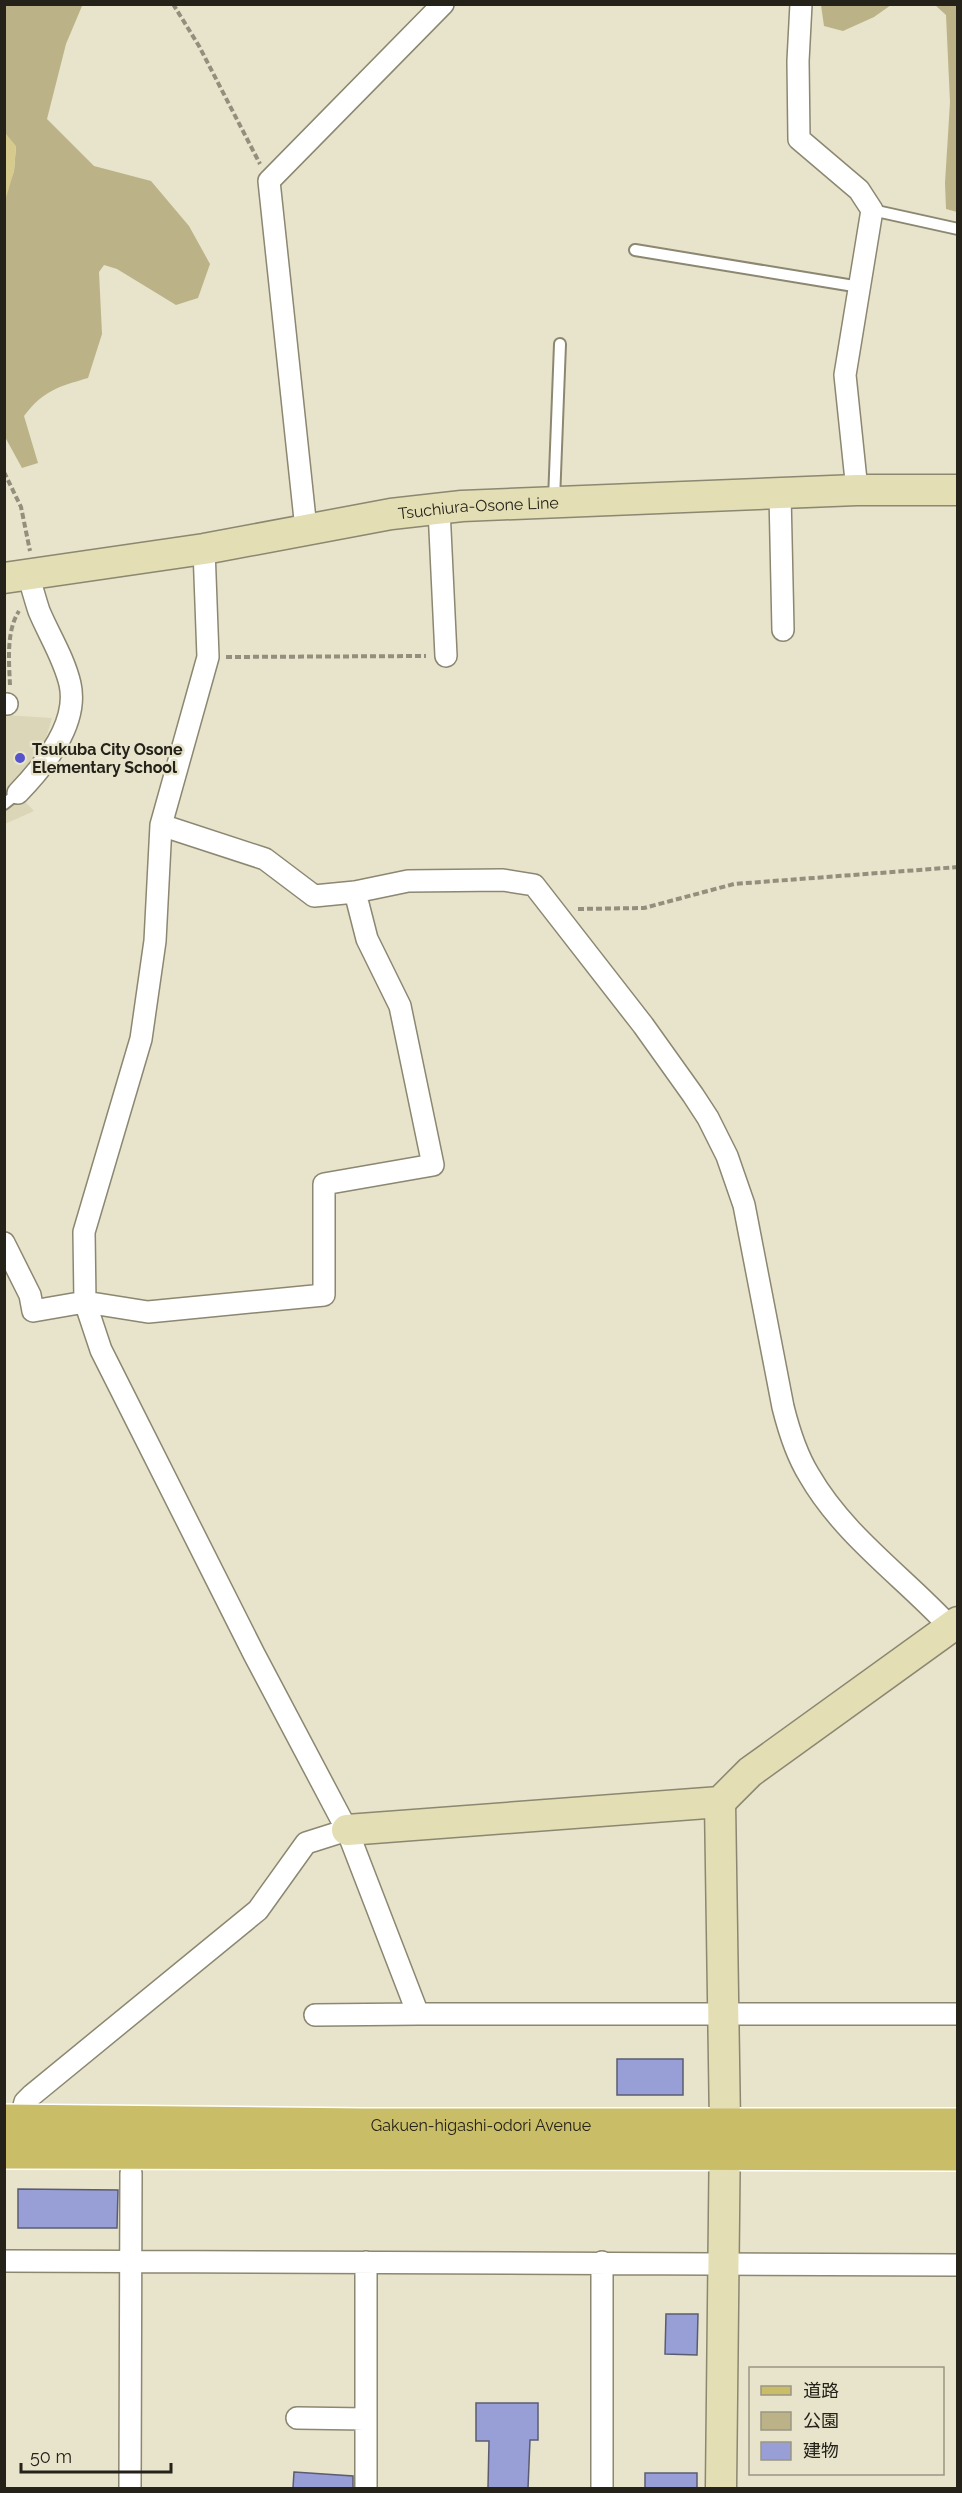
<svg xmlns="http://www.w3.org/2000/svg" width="962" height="2493" font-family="Raleway,'Noto Sans JP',sans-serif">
<rect width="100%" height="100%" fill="#e8e3cb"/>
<path fill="#dcd6b8" d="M5 715 52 718 44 745 26 770 10 786 34 811 5 824Z"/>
<path fill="#bbb387" d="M5 5H92L82 6 66 44 47 119 94 166 151 181 189 226 210 264 198 298 176 305 117 269 104 265 99 272 102 334 88 378C58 387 44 390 24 416L38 463 22 468 5 437 4 199 14 171 16 147 5 133Z
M821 5V4L891 5 874 17 843 31 824 26Z
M935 5H957V212L946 209 945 183 950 102 946 15Z"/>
<path fill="#d6ca8c" d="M5 133 16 146 14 171 5 201Z"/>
<path fill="#989ed6" stroke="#5a5d71" stroke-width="1.5" d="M617 2059H683V2095H617Z
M18 2189 118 2190 117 2228H18Z
M666 2314H698L697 2355 665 2354Z
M476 2403H538V2440H530L528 2488H488L489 2441H476Z
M294 2472 353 2476V2488H293Z
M645 2473H697V2488H645Z"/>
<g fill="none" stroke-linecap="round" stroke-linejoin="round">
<defs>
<path id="lane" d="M872 210 958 229
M635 250 860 287
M554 500 560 344
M4 804 18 793"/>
<path id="street" d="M801 4 798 61 799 139 859 190 872 210 845 375 857 490
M780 494 783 630
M439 509 446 656
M306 529 269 181 443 4
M204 549 208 657 161 825 155 941 141 1039 84 1232 85 1302 101 1350 254 1654 347 1830 418 2014H958
M4 704H7
M18 793C44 766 79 724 70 684 64 658 49 635 39 611 35 599 32 587 28 575
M161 825 265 859 314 896 355 892 408 881 503 880 534 885 643 1025 693 1095 708 1118 727 1156 744 1205 783 1407C789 1431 796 1454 809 1475 844 1536 904 1577 950 1627
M4 1243 30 1295 33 1311 85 1302 148 1312 324 1295V1184L433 1165 400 1006 367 939 355 892
M315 2015 418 2014
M20 2121 25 2102 32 2095 258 1910 306 1843 347 1830
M4 2261 958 2265
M297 2418 366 2419
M130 2488 131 2173
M366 2488V2262
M602 2488V2262"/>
<g id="secondary">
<path id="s1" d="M4 578 204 549 391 514 462 506 857 490H958"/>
<path d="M720 1802 725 2125 721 2488"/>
<path d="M347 1830 720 1802 750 1772 958 1622"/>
</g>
<g id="primary">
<path id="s2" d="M4 2121 364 2125H958"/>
<path d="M4 2152 958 2154"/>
</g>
</defs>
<use href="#lane" stroke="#8b8771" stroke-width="14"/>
<use href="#street" stroke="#8b8771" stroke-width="24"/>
<use href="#secondary" stroke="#8b8771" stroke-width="33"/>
<use href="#primary" stroke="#fff" stroke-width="36"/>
<path stroke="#938f7d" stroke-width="4" stroke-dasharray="6 3" stroke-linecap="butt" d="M173 4 199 46 260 164
M4 472 21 507 30 551
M226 657 426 656
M10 685C9 662 6 631 19 611
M578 909 644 908 734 884 958 867"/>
<use href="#lane" stroke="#fff" stroke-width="10"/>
<use href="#street" stroke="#fff" stroke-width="21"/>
<use href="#secondary" stroke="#e4deb4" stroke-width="30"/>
<use href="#primary" stroke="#cabd68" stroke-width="33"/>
</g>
<circle fill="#5654cb" stroke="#e8e3cb" stroke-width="2" cx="20" cy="758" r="6"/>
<g text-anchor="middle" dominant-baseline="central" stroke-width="5" stroke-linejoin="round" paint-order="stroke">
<g font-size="16" fill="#242219" stroke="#e8e3cb">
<text stroke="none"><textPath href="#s1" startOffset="480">Tsuchiura-Osone Line</textPath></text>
<text stroke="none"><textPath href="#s2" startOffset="477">Gakuen-higashi-odori Avenue</textPath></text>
</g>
<g font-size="16" font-weight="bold" fill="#242219" stroke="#e8e3cb" text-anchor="start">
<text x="32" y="749">Tsukuba City Osone<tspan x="32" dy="18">Elementary School</tspan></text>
</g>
</g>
<rect width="962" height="2493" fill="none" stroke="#242219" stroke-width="12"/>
<rect x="749" y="2367" width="195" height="108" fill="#e8e3cb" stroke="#9a9684" stroke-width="1.5"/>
<rect x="761" y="2386" width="30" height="9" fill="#cabd68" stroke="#9a9684" stroke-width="1.5"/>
<text x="803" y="2397" font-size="18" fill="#242219">道路</text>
<rect x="761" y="2412" width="30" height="18" fill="#bbb387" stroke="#9a9684" stroke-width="1.5"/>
<text x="803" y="2427" font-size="18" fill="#242219">公園</text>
<rect x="761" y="2442" width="30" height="18" fill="#989ed6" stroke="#9a9684" stroke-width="1.5"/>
<text x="803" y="2457" font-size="18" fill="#242219">建物</text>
<path d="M21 2463v9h150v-9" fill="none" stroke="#242219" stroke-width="3"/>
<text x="30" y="2463" font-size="18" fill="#242219" stroke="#e8e3cb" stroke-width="4.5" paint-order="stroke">50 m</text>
</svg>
